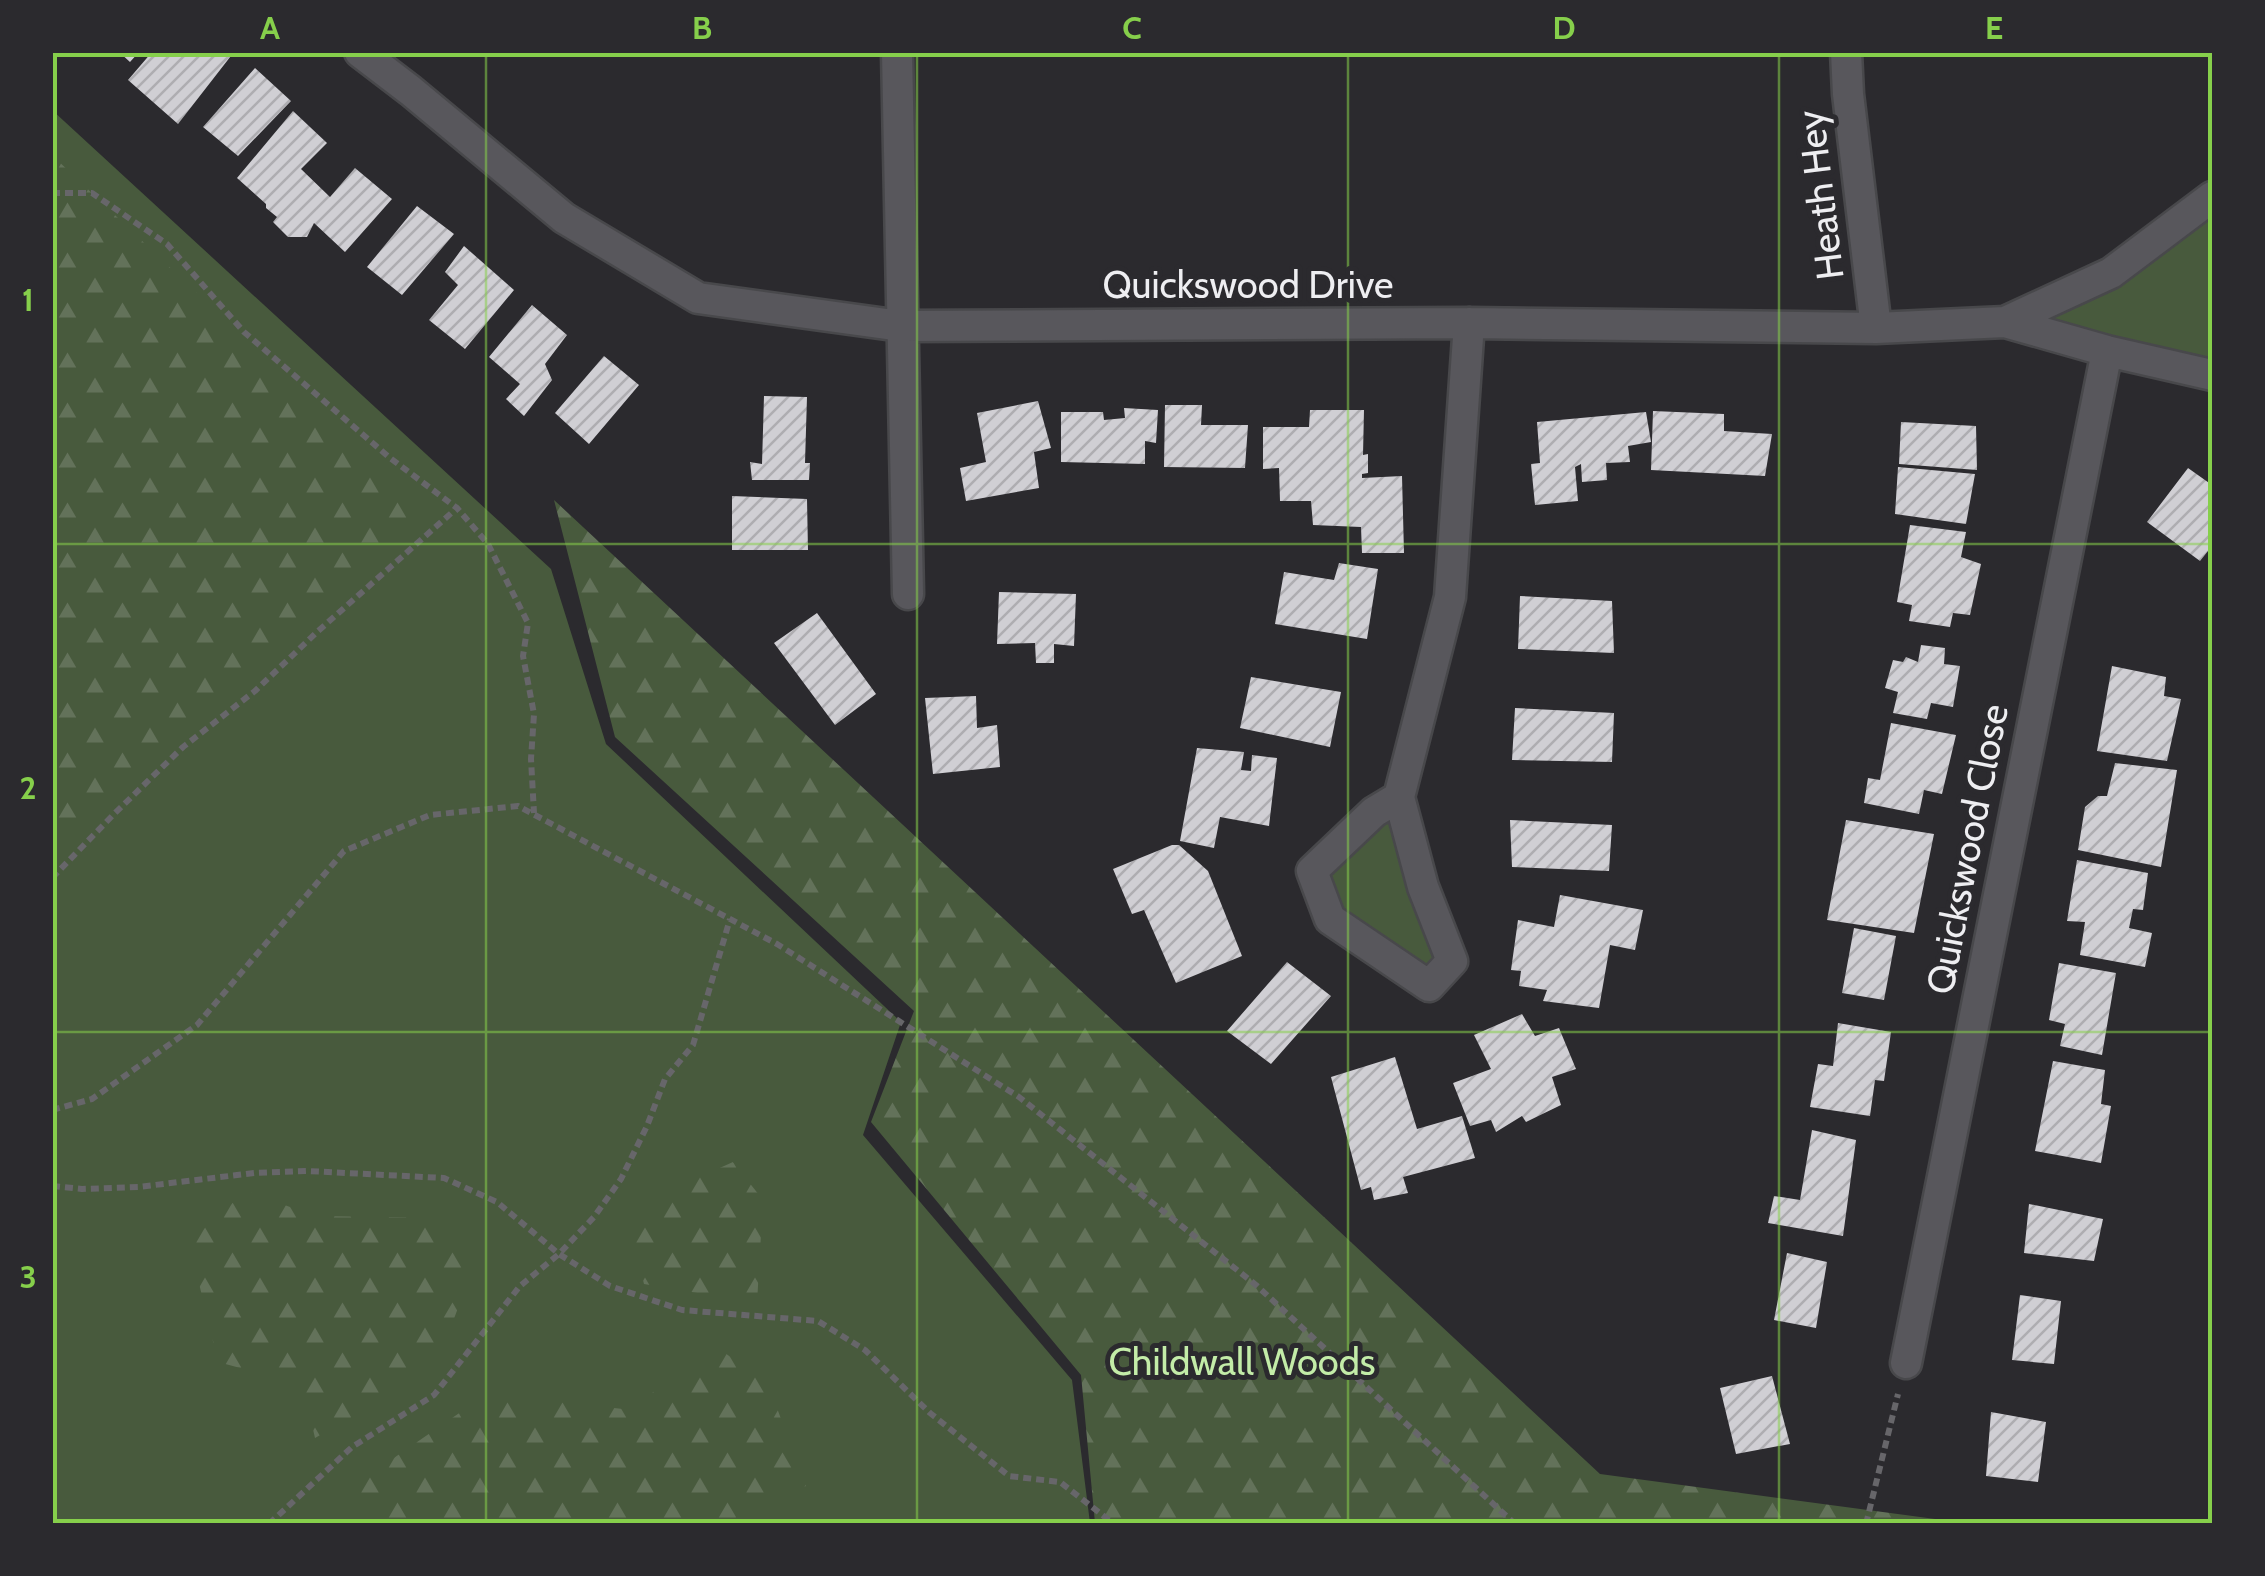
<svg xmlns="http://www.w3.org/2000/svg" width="2265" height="1576" font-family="Cabin,sans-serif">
<defs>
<pattern id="forest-firs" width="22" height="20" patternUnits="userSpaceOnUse" patternTransform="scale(2.5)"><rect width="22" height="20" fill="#485a3d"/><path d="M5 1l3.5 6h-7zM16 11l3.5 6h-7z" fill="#63725a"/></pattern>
<pattern id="building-hatch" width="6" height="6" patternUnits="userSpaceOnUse" patternTransform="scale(2.5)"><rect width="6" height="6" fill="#d0cfd4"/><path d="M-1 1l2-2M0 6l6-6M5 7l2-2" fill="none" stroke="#aeadb1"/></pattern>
</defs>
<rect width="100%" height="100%" fill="#2b2a2e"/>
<path fill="#485a3d" d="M52 110 551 569 606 744 901 1022 863 1135 1072 1380 1090 1523H53Z
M2212 191V379L2020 316Z
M1399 797 1452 961 1429 986 1330 919 1312 871Z"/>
<path fill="url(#forest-firs)" d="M53 156 420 506 53 855H52Z
M554 500 1600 1474 1965 1523H1095L1081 1375 871 1122 914 1011 615 737Z
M733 1162 763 1200 757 1303 644 1284 626 1210Z
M246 1191 315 1216 443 1218 475 1262 435 1370 315 1438 303 1385 218 1362 189 1242Z
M711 1343 768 1384 806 1486 724 1523H366L337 1497 487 1394 632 1410Z"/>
<path fill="url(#building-hatch)" d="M119 52H139L130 62Z
M152 52H234L178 124 128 80Z
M255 68 291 101 238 156 203 127Z
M293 111 327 143 301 169 330 197 355 168 392 199 345 252 314 223 307 237H288L273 222 277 217 266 208V204L237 178Z
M417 206 454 234 402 295 367 267Z
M464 246 514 290 465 349 429 320 458 285 445 272Z
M532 305 567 335 545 364 552 380 524 416 506 399 520 384 489 357Z
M604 356 639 385 589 444 555 413Z
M764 396 807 397 805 463H810L809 480H752L750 462 762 464Z
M1038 401 1051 448 1034 452 1039 488 966 501 960 468 986 462 977 413Z
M1165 405H1202L1201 425H1248L1245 468 1164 467Z
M1124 408 1158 410 1156 443 1145 441V464L1061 462V412H1103L1104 420 1125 418Z
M1310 410H1364L1363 455 1368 454V473L1362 474V478L1402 476 1404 553H1362L1361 527 1313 525 1311 501H1280L1279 468 1263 469V427H1309Z
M1653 411 1724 414V431L1772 434 1765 476 1651 470Z
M1646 412 1651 442 1628 446 1630 462 1606 463 1607 480 1582 482 1581 464 1575 467 1578 501 1535 505 1531 464 1540 463 1537 422Z
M1901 422 1976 426 1977 470 1899 464Z
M1898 467 1975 474 1966 524 1895 514Z
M2188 468 2212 485V546L2200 561 2147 522Z
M732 496 807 499 808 550H732Z
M1910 525 1966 532 1961 557 1981 564 1970 615 1953 613 1950 627 1909 621 1912 605 1897 602Z
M1339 563 1378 569 1367 639 1275 624 1284 572 1334 580Z
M999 592 1076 594 1074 646 1054 644V663H1036L1035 643 997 644Z
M1520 596 1612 601 1614 653 1518 649Z
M817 613 876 694 835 725 774 643Z
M1921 645 1945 648 1944 664 1960 666 1953 707 1931 703 1927 719 1893 713 1898 692 1885 688 1893 660 1903 662 1906 657 1918 662Z
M2112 666 2166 677 2164 696 2181 699 2167 761 2097 751Z
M1251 677 1341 692 1330 747 1240 728Z
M976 696 977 728 997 725 1000 767 933 774 925 698Z
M1515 708 1614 713 1612 762 1512 760Z
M1891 723 1956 735 1942 794 1924 790 1919 814 1864 803 1868 778 1880 780Z
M1197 748 1244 752 1241 770 1251 771 1252 755 1277 758 1269 826 1220 817 1214 848 1180 841Z
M2115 763 2177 770 2161 867 2078 850 2085 807 2098 796H2107Z
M1510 820 1612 825 1609 871 1512 867Z
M1846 820 1934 834 1914 933 1827 920Z
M1172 845H1179L1208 871 1242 956 1176 983 1144 910 1132 914 1113 869Z
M2077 860 2148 873 2143 910 2133 909 2129 928 2152 933 2145 967 2080 955 2085 922 2067 921Z
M1560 895 1643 910 1635 950 1610 945 1599 1008 1543 1001 1547 990 1519 986 1521 971 1511 970 1518 920 1554 927Z
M1854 928 1896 936 1884 1000 1842 993Z
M1287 962 1331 996 1271 1064 1227 1031Z
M2059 963 2116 973 2102 1055 2060 1046 2065 1024 2049 1020Z
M1522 1014 1535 1036 1559 1028 1576 1069 1552 1077 1561 1105 1526 1122 1522 1116 1496 1132 1491 1120 1470 1126 1453 1083 1491 1069 1474 1035Z
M1838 1023 1891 1032 1884 1081 1875 1080 1870 1116 1810 1107 1818 1064 1833 1066Z
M1395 1057 1417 1129 1462 1116 1475 1158 1403 1177 1408 1193 1374 1200 1371 1187 1361 1190 1331 1077Z
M2053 1061 2105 1070 2101 1104 2111 1106 2101 1163 2035 1151Z
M1812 1130 1856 1140 1843 1236 1768 1223 1774 1196 1800 1200Z
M2029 1204 2103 1219 2094 1261 2024 1253Z
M1787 1253 1827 1262 1816 1328 1774 1320Z
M2020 1295 2061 1301 2054 1364 2012 1360Z
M1772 1376 1790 1444 1736 1454 1720 1388Z
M1991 1412 2046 1422 2038 1482 1986 1476Z"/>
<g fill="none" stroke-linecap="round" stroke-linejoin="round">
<defs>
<path id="street" d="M360 52 411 91 564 218 698 298 901 326 1469 323 1876 328 2005 322 2107 351 2212 375
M897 52 908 594
M1846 52 1848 94 1876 328
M2005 322 2111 273 2212 197
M1399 797 1374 812 1312 871 1330 919 1429 986 1452 961 1423 887 1399 797 1450 597 1469 323
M1906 1363 2107 351"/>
</defs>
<use href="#street" stroke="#48484b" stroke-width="35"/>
<path stroke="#67666a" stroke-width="6" stroke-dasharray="8 5" stroke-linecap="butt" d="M52 193H92L167 244 244 332 390 458 457 508 488 544 528 623 523 656 534 714 531 759 534 813
M52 878 113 815 183 747 255 691 317 632 457 508
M52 1110 92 1099 197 1025 344 851 430 815 518 806 777 944 1019 1097 1256 1285 1515 1524
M52 1186 82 1189 138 1187 254 1173 307 1171 444 1178 497 1202 559 1254 610 1286 682 1310 818 1321 865 1350 930 1413 1009 1476 1060 1482 1114 1524
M269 1524 352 1447 434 1395 520 1286 559 1254 594 1217 621 1179 647 1126 665 1079 693 1045 730 919
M1866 1524 1898 1394"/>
<use href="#street" stroke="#58575c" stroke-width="30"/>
</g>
<path fill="none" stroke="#86cf4b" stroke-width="2.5" stroke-opacity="0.55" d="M486 52V1524M917 52V1524M1348 52V1524M1779 52V1524M52 544H2212M52 1032H2212"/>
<g text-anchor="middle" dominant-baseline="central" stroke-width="10" stroke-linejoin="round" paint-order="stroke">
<g font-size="38" fill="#eeeef1" stroke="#2b2a2e">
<text transform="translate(1820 195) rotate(-97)">Heath Hey</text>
<text x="1248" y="284">Quickswood Drive</text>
<text transform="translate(1967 849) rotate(-79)">Quickswood Close</text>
</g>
<g font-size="38" fill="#c3eca8" stroke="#2b2a2e">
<text x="1242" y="1361">Childwall Woods</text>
</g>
</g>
<rect width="2265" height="1576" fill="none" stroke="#2b2a2e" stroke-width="110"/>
<rect x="55" y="55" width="2155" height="1466" fill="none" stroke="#86cf4b" stroke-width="4"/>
<g font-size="32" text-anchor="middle" font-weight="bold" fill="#86cf4b">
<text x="270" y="39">A</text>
<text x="702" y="39">B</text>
<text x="1132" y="39">C</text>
<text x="1564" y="39">D</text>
<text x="1994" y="39">E</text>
<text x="28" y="311">1</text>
<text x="28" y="799">2</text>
<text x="28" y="1288">3</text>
</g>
</svg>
